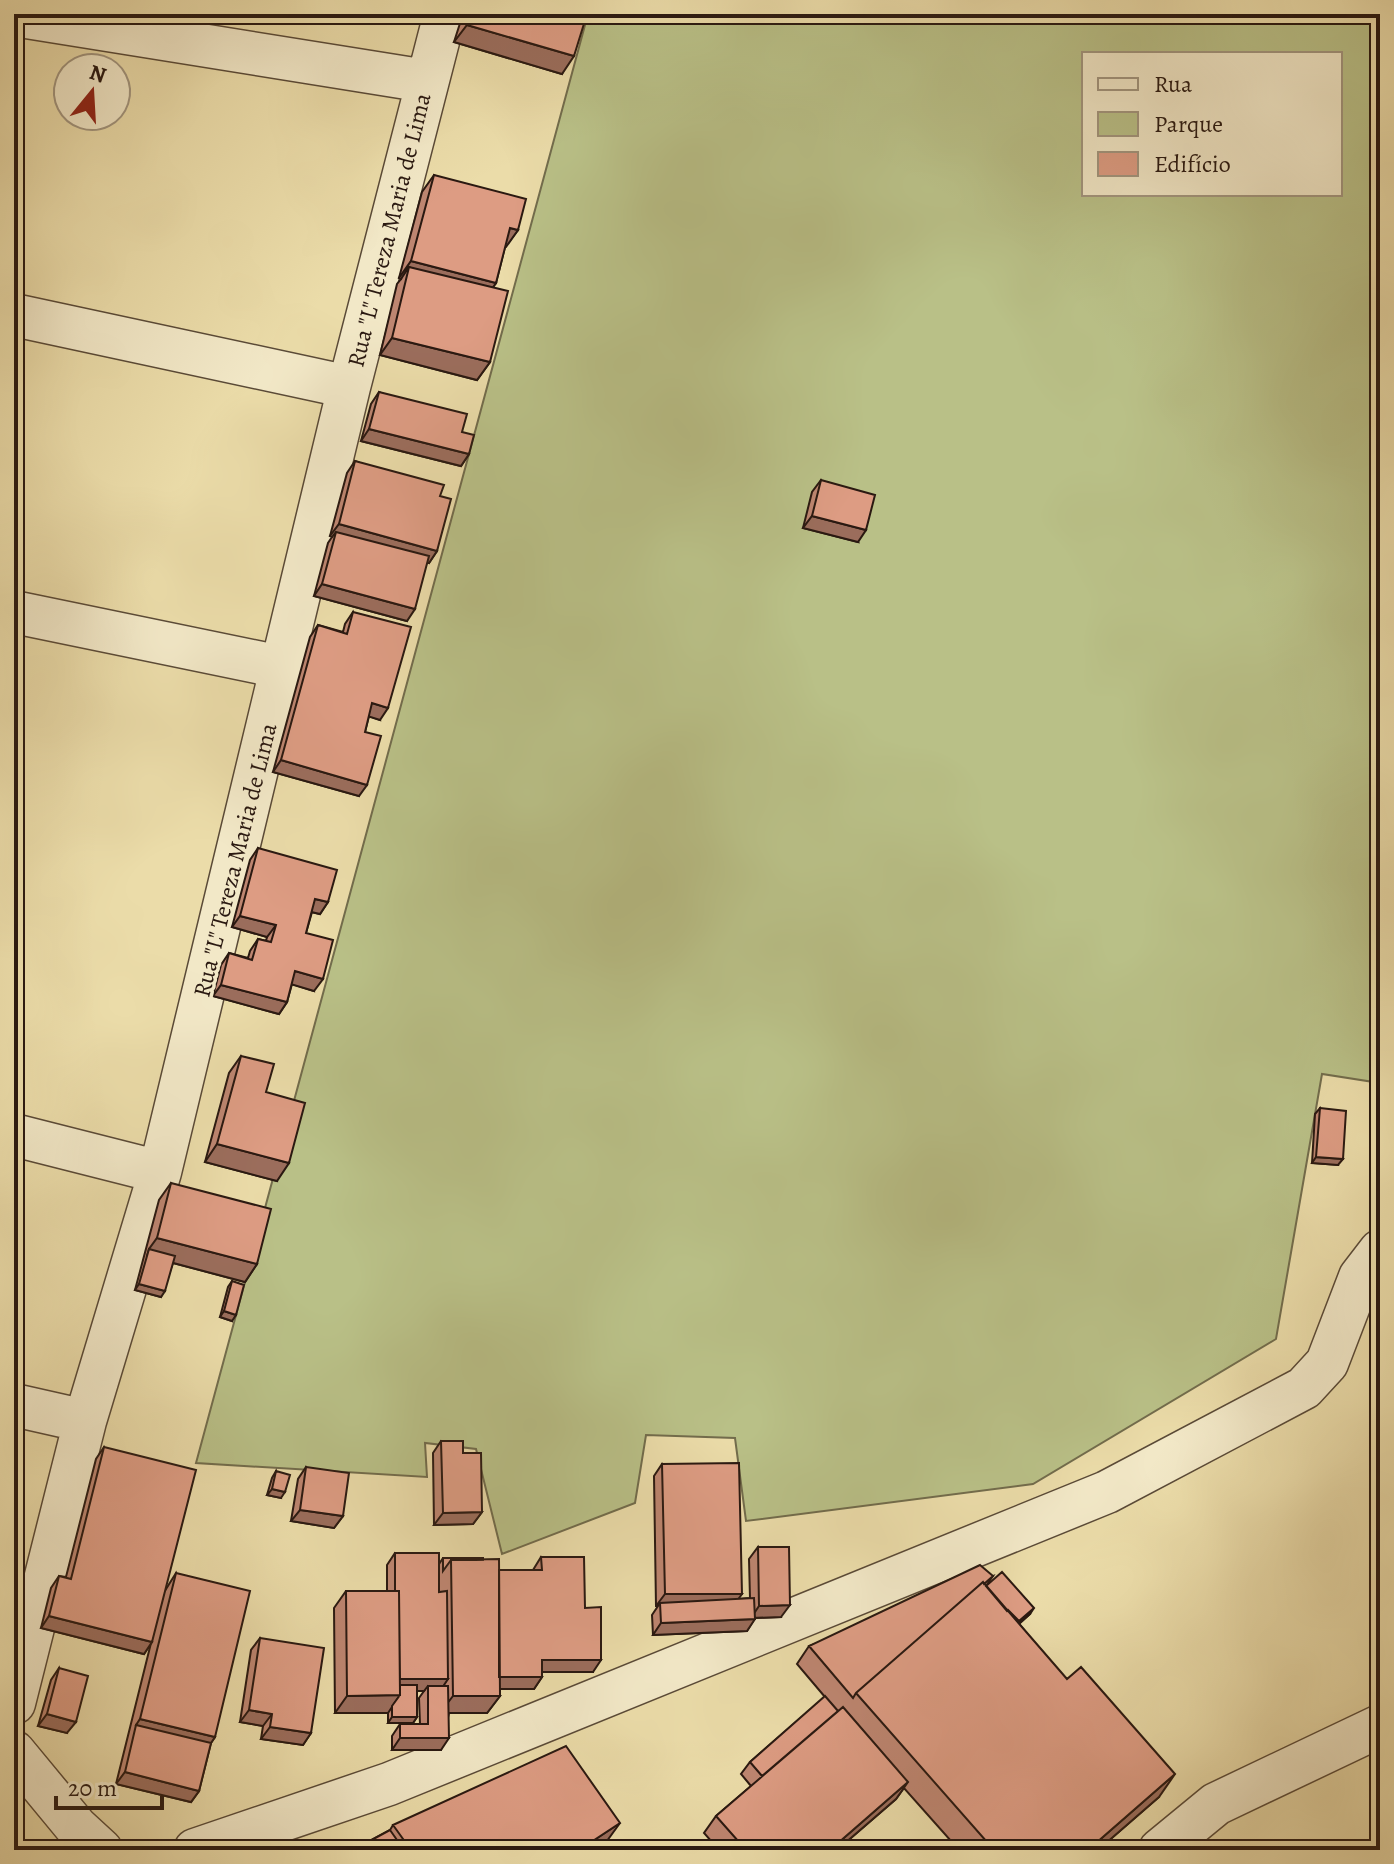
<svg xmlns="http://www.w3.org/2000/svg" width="1394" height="1864" font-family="Alegreya,serif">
<rect width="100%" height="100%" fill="#ebdca9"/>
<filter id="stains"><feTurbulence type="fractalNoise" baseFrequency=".0025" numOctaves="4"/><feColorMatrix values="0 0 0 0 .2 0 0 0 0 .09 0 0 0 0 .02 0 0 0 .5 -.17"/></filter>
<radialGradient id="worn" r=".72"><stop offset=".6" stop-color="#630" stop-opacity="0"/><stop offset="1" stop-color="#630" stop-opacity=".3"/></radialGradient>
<path fill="#b9c087" stroke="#726c4c" stroke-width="2" fill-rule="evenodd" d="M588 14H1380V1083L1322 1074 1276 1339 1033 1484 746 1521 735 1438 646 1435 635 1503 502 1554 476 1449 425 1443 427 1477 196 1463ZM1084 54H1340V194H1084Z"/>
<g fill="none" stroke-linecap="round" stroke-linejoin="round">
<defs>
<path id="street" d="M14 15 426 81
M14 315 349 387
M14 612 281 667
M14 1135 160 1172
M14 1405 85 1421
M14 1703 85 1421 160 1172 349 387 445 14
M14 1752 76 1827 101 1850
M195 1850 389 1784 1107 1492 1304 1388 1327 1363 1360 1277 1380 1251
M1160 1850 1216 1804 1380 1726"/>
</defs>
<use href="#street" stroke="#5a4a37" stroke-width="45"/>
<use href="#street" stroke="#f2e8c7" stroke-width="42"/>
</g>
<path fill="#be8671" stroke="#2a1911" stroke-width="2" d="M463 14H587L562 74 454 42Z
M434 175 518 230 505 247 496 283 492 288 490 362 477 380 380 355 397 284 401 279 399 278 422 192Z
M379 392 462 432 469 454 461 466 361 441 371 404Z
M355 461 440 496 437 551 429 563 427 562 407 621 314 596 328 543 332 537 330 536 347 473Z
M821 480 858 542 803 528 812 492Z
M353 612 380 720 369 716 365 732 359 796 273 772 310 637 318 625 343 632 345 624Z
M258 848 328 902 320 914 312 912 306 933 314 991 292 984 287 1002 279 1014 213 996 221 965 229 953 248 958 250 951 258 939 266 941 267 937 232 927 250 860Z
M241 1056 266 1092 277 1181 205 1162 229 1073Z
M1320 1108 1338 1165 1312 1163 1315 1114Z
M171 1183 257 1264 245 1282 173 1263 161 1297 135 1290 159 1200Z
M232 1281V1321L220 1317 228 1287Z
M441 1441 463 1453 482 1512 473 1524 434 1525 433 1453Z
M104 1447 166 1589 176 1573 215 1737 211 1743 199 1791 191 1802 116 1784 151 1643 144 1654 41 1628 51 1588 59 1576 66 1577 96 1459Z
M662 1464 738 1599 750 1598 749 1559 758 1547 781 1617 755 1618 747 1631 653 1635 652 1615 658 1606H656L654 1476Z
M306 1467 343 1516 334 1528 291 1521 298 1479Z
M276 1471 281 1498 267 1495 272 1478Z
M395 1553 439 1564 443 1558 483 1560 499 1570H533L541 1557 585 1608 593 1672H542V1677L534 1689H500V1696L487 1713H449L441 1750H392V1736L400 1724H420L419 1698 424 1691H417V1717L413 1723H388V1712L335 1713 334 1608 346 1591H387V1565Z
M993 1576 986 1586 1030 1614 1019 1624 1159 1797 1098 1850H959L904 1788 896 1799 837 1850H719L704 1833 716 1816 751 1786 741 1774 750 1762 825 1697 797 1664 809 1646Z
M260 1638 311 1733 303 1745 261 1739 263 1726 240 1722 251 1650Z
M59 1668 67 1733 38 1726 51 1680Z
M393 1825 604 1845 597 1850H353L390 1830Z"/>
<path fill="#9b6d5c" stroke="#2a1911" stroke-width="2" d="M467 25 574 56 562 74 454 42Z
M510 228 518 230 506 247 498 246Z
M411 261 496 283 484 300 409 267 401 279 399 278Z
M392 338 490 362 477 380 380 355Z
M369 429 469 454 461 466 361 441Z
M812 516 866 530 858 542 803 528Z
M339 524 437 551 429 563 335 537 336 532 332 537 330 536Z
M322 584 415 609 407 621 314 596Z
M372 703 388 708 380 720 364 715Z
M281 760 367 785 359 796 273 772Z
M315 899 328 902 320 914 307 911Z
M240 916 276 925 267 937 232 927Z
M295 971 323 979 314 991 287 983Z
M221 985 287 1002 279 1014 213 996Z
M217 1144 289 1163 277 1181 205 1162Z
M1316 1157 1343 1159 1338 1165 1312 1163Z
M157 1238 257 1264 245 1282 147 1256 149 1249Z
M139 1284 165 1291 161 1297 135 1290Z
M224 1311 236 1315 232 1321 220 1317Z
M272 1489 285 1492 281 1498 267 1495Z
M300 1510 343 1516 334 1528 291 1521Z
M482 1512 473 1524 434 1525 443 1513Z
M665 1594H742L734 1605 660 1603 656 1606Z
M790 1605 781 1617 751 1618 759 1606Z
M1034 1608 1030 1614 1015 1627 1019 1621Z
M49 1616 152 1642 144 1654 41 1628Z
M755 1619 747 1631 653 1635 661 1623Z
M542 1660H601L593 1672H534Z
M495 1677H542L534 1689H487Z
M396 1679H448L440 1691 428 1686 424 1691H392Z
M400 1695 388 1713H335L347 1696Z
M453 1696H500L487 1713H440Z
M249 1710 272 1714 263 1726 240 1722Z
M47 1714 76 1722 67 1733 38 1726Z
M392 1717H417L413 1723H388Z
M140 1719 215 1737 203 1755 136 1725Z
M270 1727 311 1733 303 1745 261 1739Z
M400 1738H449L441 1750H392Z
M125 1772 199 1791 191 1802 116 1784Z
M1175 1774 1159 1797 1098 1850H1088Z
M908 1782 896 1799 837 1850H830Z
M620 1823 604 1845 597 1850H579Z"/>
<path fill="#dd9c83" stroke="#2a1911" stroke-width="2" d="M470 14H587L574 56 467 25Z
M434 175 526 199 518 230 510 228 496 283 411 261Z
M409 267 508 291 490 362 392 338Z
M379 392 467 414 462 432 474 435 469 454 369 429Z
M355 461 444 485 440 496 451 499 437 551 339 524Z
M821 480 875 495 866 530 812 516Z
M336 532 429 556 415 609 322 584Z
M353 612 411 627 388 708 372 703 365 732 381 736 367 785 281 760 318 625 347 634Z
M258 848 337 870 328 902 315 899 306 933 333 940 323 979 295 971 287 1002 221 985 229 953 252 960 258 939 271 942 276 925 240 916Z
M241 1056 274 1064 266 1092 305 1103 289 1163 217 1144Z
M1320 1108 1346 1111 1343 1159 1316 1157Z
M171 1183 271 1209 257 1264 157 1238Z
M149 1249 175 1256 165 1291 139 1284Z
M232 1281 244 1285 236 1315 224 1311Z
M441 1441H463V1453H481L482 1512 443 1513Z
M104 1447 196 1470 152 1642 49 1616 59 1576 71 1579Z
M739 1463 742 1594H665L662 1464Z
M306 1467 349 1473 343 1516 300 1510Z
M276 1471 290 1475 285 1492 272 1489Z
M758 1547H789L790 1605 759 1606Z
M395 1553H439V1592L447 1591 448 1679H400L399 1591H395Z
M541 1557H584L585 1608 601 1607V1660H542V1677H499V1570H542Z
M443 1558H483V1560H451L443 1571Z
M499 1559 500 1696H453L451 1560Z
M980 1565 993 1576 984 1584 983 1582 856 1693 853 1698 809 1646Z
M1002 1572 1034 1608 1019 1621 1008 1610 1007 1611 986 1586Z
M176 1573 250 1591 215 1737 140 1719Z
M983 1582 1067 1679 1081 1667 1175 1774 1088 1850H994L856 1693Z
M346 1591H399L400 1695 347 1696Z
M754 1598 755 1619 661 1623 660 1603Z
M260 1638 324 1648 311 1733 270 1727 272 1714 249 1710Z
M59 1668 88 1676 76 1722 47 1714Z
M400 1685H417V1717H392V1706L400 1695Z
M428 1686H448L449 1738H400V1724H428Z
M825 1696 838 1711 762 1776 750 1762Z
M843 1707 908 1782 830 1850H746L716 1816Z
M136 1725 211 1743 199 1791 125 1772Z
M566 1746 620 1823 579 1850H411L393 1825Z
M390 1830 404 1850H353Z"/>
<g text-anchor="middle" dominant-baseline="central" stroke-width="7" stroke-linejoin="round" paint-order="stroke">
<g font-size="24" fill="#2a1911" stroke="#f2e8c7">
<text transform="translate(389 230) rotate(-76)">Rua "L" Tereza Maria de Lima</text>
<text transform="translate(235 860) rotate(-76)">Rua "L" Tereza Maria de Lima</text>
</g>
</g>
<rect width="1394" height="1864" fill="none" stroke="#ebdca9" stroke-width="48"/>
<rect x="16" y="16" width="1362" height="1832" fill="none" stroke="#2a1911" stroke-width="4"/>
<rect x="24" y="24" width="1346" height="1816" fill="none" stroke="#2a1911" stroke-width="2"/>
<rect x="1082" y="52" width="260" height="144" fill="#f2e8c7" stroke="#a2957e" stroke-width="2"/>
<rect x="1098" y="78" width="40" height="12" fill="#f2e8c7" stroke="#a2957e" stroke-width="2"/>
<text x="1154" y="92" font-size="24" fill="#2a1911">Rua</text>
<rect x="1098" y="112" width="40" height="24" fill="#b9c087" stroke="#a2957e" stroke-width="2"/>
<text x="1154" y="132" font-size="24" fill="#2a1911">Parque</text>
<rect x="1098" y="152" width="40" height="24" fill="#dd9c83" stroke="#a2957e" stroke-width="2"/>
<text x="1154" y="172" font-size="24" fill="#2a1911">Edifício</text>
<g transform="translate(92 92) rotate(18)"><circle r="38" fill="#f2e8c7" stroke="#a2957e" stroke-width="2"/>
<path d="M0-6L14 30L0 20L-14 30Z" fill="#8f2418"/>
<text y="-12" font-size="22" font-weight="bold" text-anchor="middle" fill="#2a1911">N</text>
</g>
<path d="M56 1796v12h106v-12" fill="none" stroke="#2a1911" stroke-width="4"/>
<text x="68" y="1796" font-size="24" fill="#2a1911" stroke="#f2e8c7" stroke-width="6" paint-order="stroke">20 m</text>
<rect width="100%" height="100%" filter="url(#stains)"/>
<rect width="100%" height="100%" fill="url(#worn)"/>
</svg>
